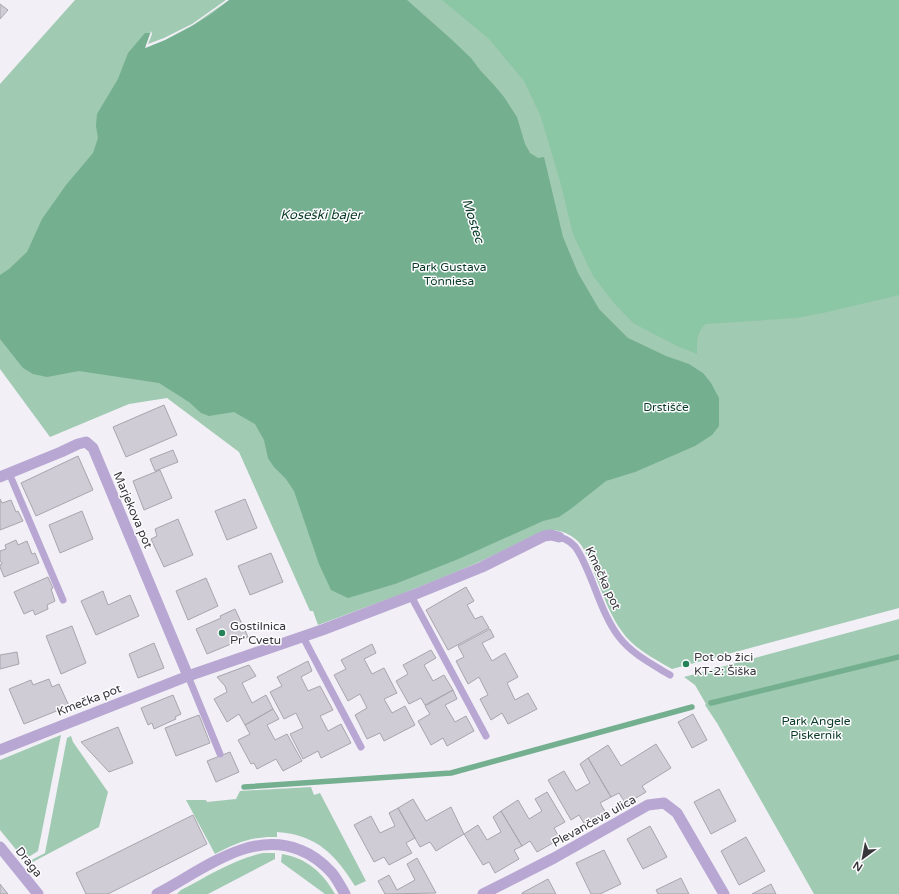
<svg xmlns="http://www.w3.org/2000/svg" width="899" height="894" font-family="'Varela Round',sans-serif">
<rect width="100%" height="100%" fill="#f2eff7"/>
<path fill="#a0cab2" d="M75 0H899V608L672 669C658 661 643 653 631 642 606 617 600 579 583 548 578 538 563 529 550 530 541 531 531 537 522 541 505 550 488 558 470 566 420 588 369 606 318 625L313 611H310L239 452 167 398 129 404 50 437 0 369V84Z
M899 619V894H814L717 723 705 705 706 704 695 685 684 677Z
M61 735 38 851 24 860 21 857 27 852 25 848 18 852 0 830V760Z
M71 736 73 742 108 792 99 827 27 865 26 863 45 853 67 738Z
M311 787 314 795 320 793 366 881 355 886C335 854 317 835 277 832V837C252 836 236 843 215 854L186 800H206L207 802 236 799 240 791Z
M263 853H275V859L208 894H177L181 890C208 876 234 859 263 853Z
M282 854C307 858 323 873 335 894H325L281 862Z"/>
<path fill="#8bc6a5" d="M442 0H899V295L823 313 796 318 706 324C696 332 697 342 697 354L677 346 633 323 614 303 593 276 573 234 560 181 541 117 524 81 489 39Z"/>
<path fill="#74af8f" d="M229 0H407L451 39 471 58 480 70 494 85 504 97 517 117 525 144 530 153 538 158 544 157 563 237 578 273 599 309 628 338 666 356 689 364 703 373 711 383 719 398V426L712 435 695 446 635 472 606 481 572 508 559 517 543 521 456 560 395 584 348 598 331 590 319 564 294 491 286 479 274 467 268 458 264 440 255 424 234 412 209 416 201 413 189 402 159 383 79 371 47 377 33 374 23 368 0 339V275L9 269 27 252 42 219 66 185 93 153 98 138 96 126 97 114 118 79 128 53 145 33H151L146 48C175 36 205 21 229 0Z"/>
<path fill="#f2eff7" d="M226 0H229L193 25 165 40 145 48 151 31 152 34 148 44 164 38 192 24Z"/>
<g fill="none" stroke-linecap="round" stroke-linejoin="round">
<path stroke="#74af8f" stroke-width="5.5" d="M711 703 899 657
M244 787 451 773 692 707"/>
</g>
<path fill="#cfccd5" stroke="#a8a5ad" d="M0 4 8 10 0 19Z
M164 405 177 435 126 457 113 427Z
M173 450 178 462 155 471 150 459Z
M78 456 93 490 36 516 21 483Z
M160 470 172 498 144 510 133 481Z
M0 499 2 503 11 500 16 512 18 511 23 521 0 530Z
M245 499 257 528 227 540 215 511Z
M82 511 93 539 60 553 49 525Z
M178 519 193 555 164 567 151 539 157 536 155 529Z
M16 540 18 545 27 541 32 554 35 553 39 563 4 577 0 567V565L2 564 0 560V551L6 549 5 545Z
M271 553 283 582 250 595 238 566Z
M48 577 53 588 51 589 55 601 47 605 48 609 35 615 33 610 24 614 14 592Z
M206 578 218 606 188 620 176 591Z
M466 587 474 601 467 605 475 619 482 616 489 628 448 650 426 610Z
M103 591 108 605 130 595 139 616 96 635 81 601Z
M235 609 248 637 207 654 196 629 221 618 220 616Z
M72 626 86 663 61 674 46 636Z
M490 629 494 637 482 643 492 661 505 653 518 677 507 683 515 700 528 693 537 709 508 724 502 713 491 720 480 699 488 695 479 677 468 684 456 661 464 657 458 646Z
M154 643 164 668 138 678 129 654Z
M372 644 376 653 364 659 372 674 384 668 397 693 384 699 392 713 405 706 415 725 384 741 380 733 367 739 355 715 367 708 360 694 348 701 334 675 346 669 341 660Z
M431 650 436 658 424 665 433 681 444 675 453 690 425 705 421 698 409 704 396 681 408 674 403 665Z
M17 652 19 664 0 669V655Z
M308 661 312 671 301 677 308 691 320 686 333 710 320 716 328 731 341 724 351 743 321 758 318 751 303 759 290 734 303 728 296 713 284 719 270 692 282 686 277 677Z
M249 665 256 676 242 683 252 703 266 695 273 709 245 725 239 714 227 722 214 699 227 692 225 686 217 677Z
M49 679 52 687 59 684 69 706 24 724 9 689 31 680 33 685Z
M453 690 457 699 445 705 455 722 466 716 474 731 447 746 443 738 431 745 418 721 430 714 425 706Z
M173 695 181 714 175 717 176 719 154 729 152 723 148 725 141 708Z
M273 709 279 719 267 725 275 740 287 734 302 761 283 771 276 759 257 769 254 763 251 764 238 740 250 734 245 725Z
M693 714 707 740 692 748 678 722Z
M199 715 210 743 176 756 165 728Z
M118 727 133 763 109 772 81 742Z
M656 744 671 768 642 786 646 792 626 804 619 793 611 797 588 758 608 745 621 766Z
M230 752 239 772 216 782 207 761Z
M588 758 611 797 600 803 606 813 585 825 579 815 571 820 548 780 564 771 576 791 590 783 580 764Z
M719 789 736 821 711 834 694 802Z
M547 792 565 822 554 828 560 839 537 852 530 841 522 846 501 811 518 800 529 819 542 811 535 799Z
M413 799 426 821 451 807 464 834 436 851 430 842 420 847 398 808Z
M398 808 415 838 406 843 412 853 389 865 384 857 374 862 354 825 371 816 380 833 395 826 389 813Z
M501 811 522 846 514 850 519 859 495 873 489 862 483 865 464 834 478 825 487 840 501 832 493 817Z
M193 815 207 844 108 894H86L76 873Z
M650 826 667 857 643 869 627 839Z
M746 837 765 871 739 885 721 851Z
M604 850 621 884 600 894H591L576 863Z
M417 858 436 893 385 894 378 881 389 875 397 890 415 880 407 864Z
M681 878 689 894H658L656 890Z
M548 879 556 894H522V893Z
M0 884 8 894H0Z
M771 884 776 894H752Z"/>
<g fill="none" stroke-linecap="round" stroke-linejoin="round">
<path stroke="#b8a7d2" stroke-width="7" d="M9 473 63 600
M559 537C567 539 574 544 578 551 594 578 600 612 619 637 632 654 652 664 670 675
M411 596 486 736
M303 637 361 747
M188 676 220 754"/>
<path stroke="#b8a7d2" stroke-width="11" d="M0 477 61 452 78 444 86 442 93 448 188 676
M0 750 188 676 322 630 411 596 482 567 544 536 551 535 559 537
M0 847 38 894
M157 894C200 872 250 829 300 850 313 855 323 863 332 873 337 879 341 887 345 894
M483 894 554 858 648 805 664 803 677 813 724 894"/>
</g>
<g fill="#248158" stroke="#fefdff" stroke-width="1.5">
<circle cx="222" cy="633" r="4"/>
<circle cx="686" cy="664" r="4"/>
</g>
<g text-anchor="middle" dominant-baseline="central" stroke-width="3" stroke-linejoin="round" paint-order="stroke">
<g font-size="12" fill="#083b25" stroke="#fefdff">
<text x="449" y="267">Park Gustava<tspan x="449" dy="14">Tönniesa</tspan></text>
<text x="666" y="407">Drstišče</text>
<text x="816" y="721">Park Angele<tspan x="816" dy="14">Piskernik</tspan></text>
</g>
<g font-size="12" fill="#37363a" stroke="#fefdff">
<text transform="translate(133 510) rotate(67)">Marjekova pot</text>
<text transform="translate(603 578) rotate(65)">Kmečka pot</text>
<text transform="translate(89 700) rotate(-21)">Kmečka pot</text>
<text transform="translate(594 821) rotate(-29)">Plevančeva ulica</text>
<text transform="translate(29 862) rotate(51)">Draga</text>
</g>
<g font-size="12" fill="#37363a" stroke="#fefdff" text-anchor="start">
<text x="230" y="626">Gostilnica<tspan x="230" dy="14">Pr' Cvetu</tspan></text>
<text x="694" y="657">Pot ob žici<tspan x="694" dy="14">KT-2: Šiška</tspan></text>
</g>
<g font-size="13" font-style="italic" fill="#093b26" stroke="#fefdff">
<text x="321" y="215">Koseški bajer</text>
<text transform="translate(473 221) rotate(72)">Mostec</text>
</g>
</g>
<g transform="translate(863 858) rotate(212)" stroke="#fefdff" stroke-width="3" paint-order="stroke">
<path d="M0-3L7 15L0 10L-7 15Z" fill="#37363a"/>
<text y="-6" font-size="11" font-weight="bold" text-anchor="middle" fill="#37363a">N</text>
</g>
</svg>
